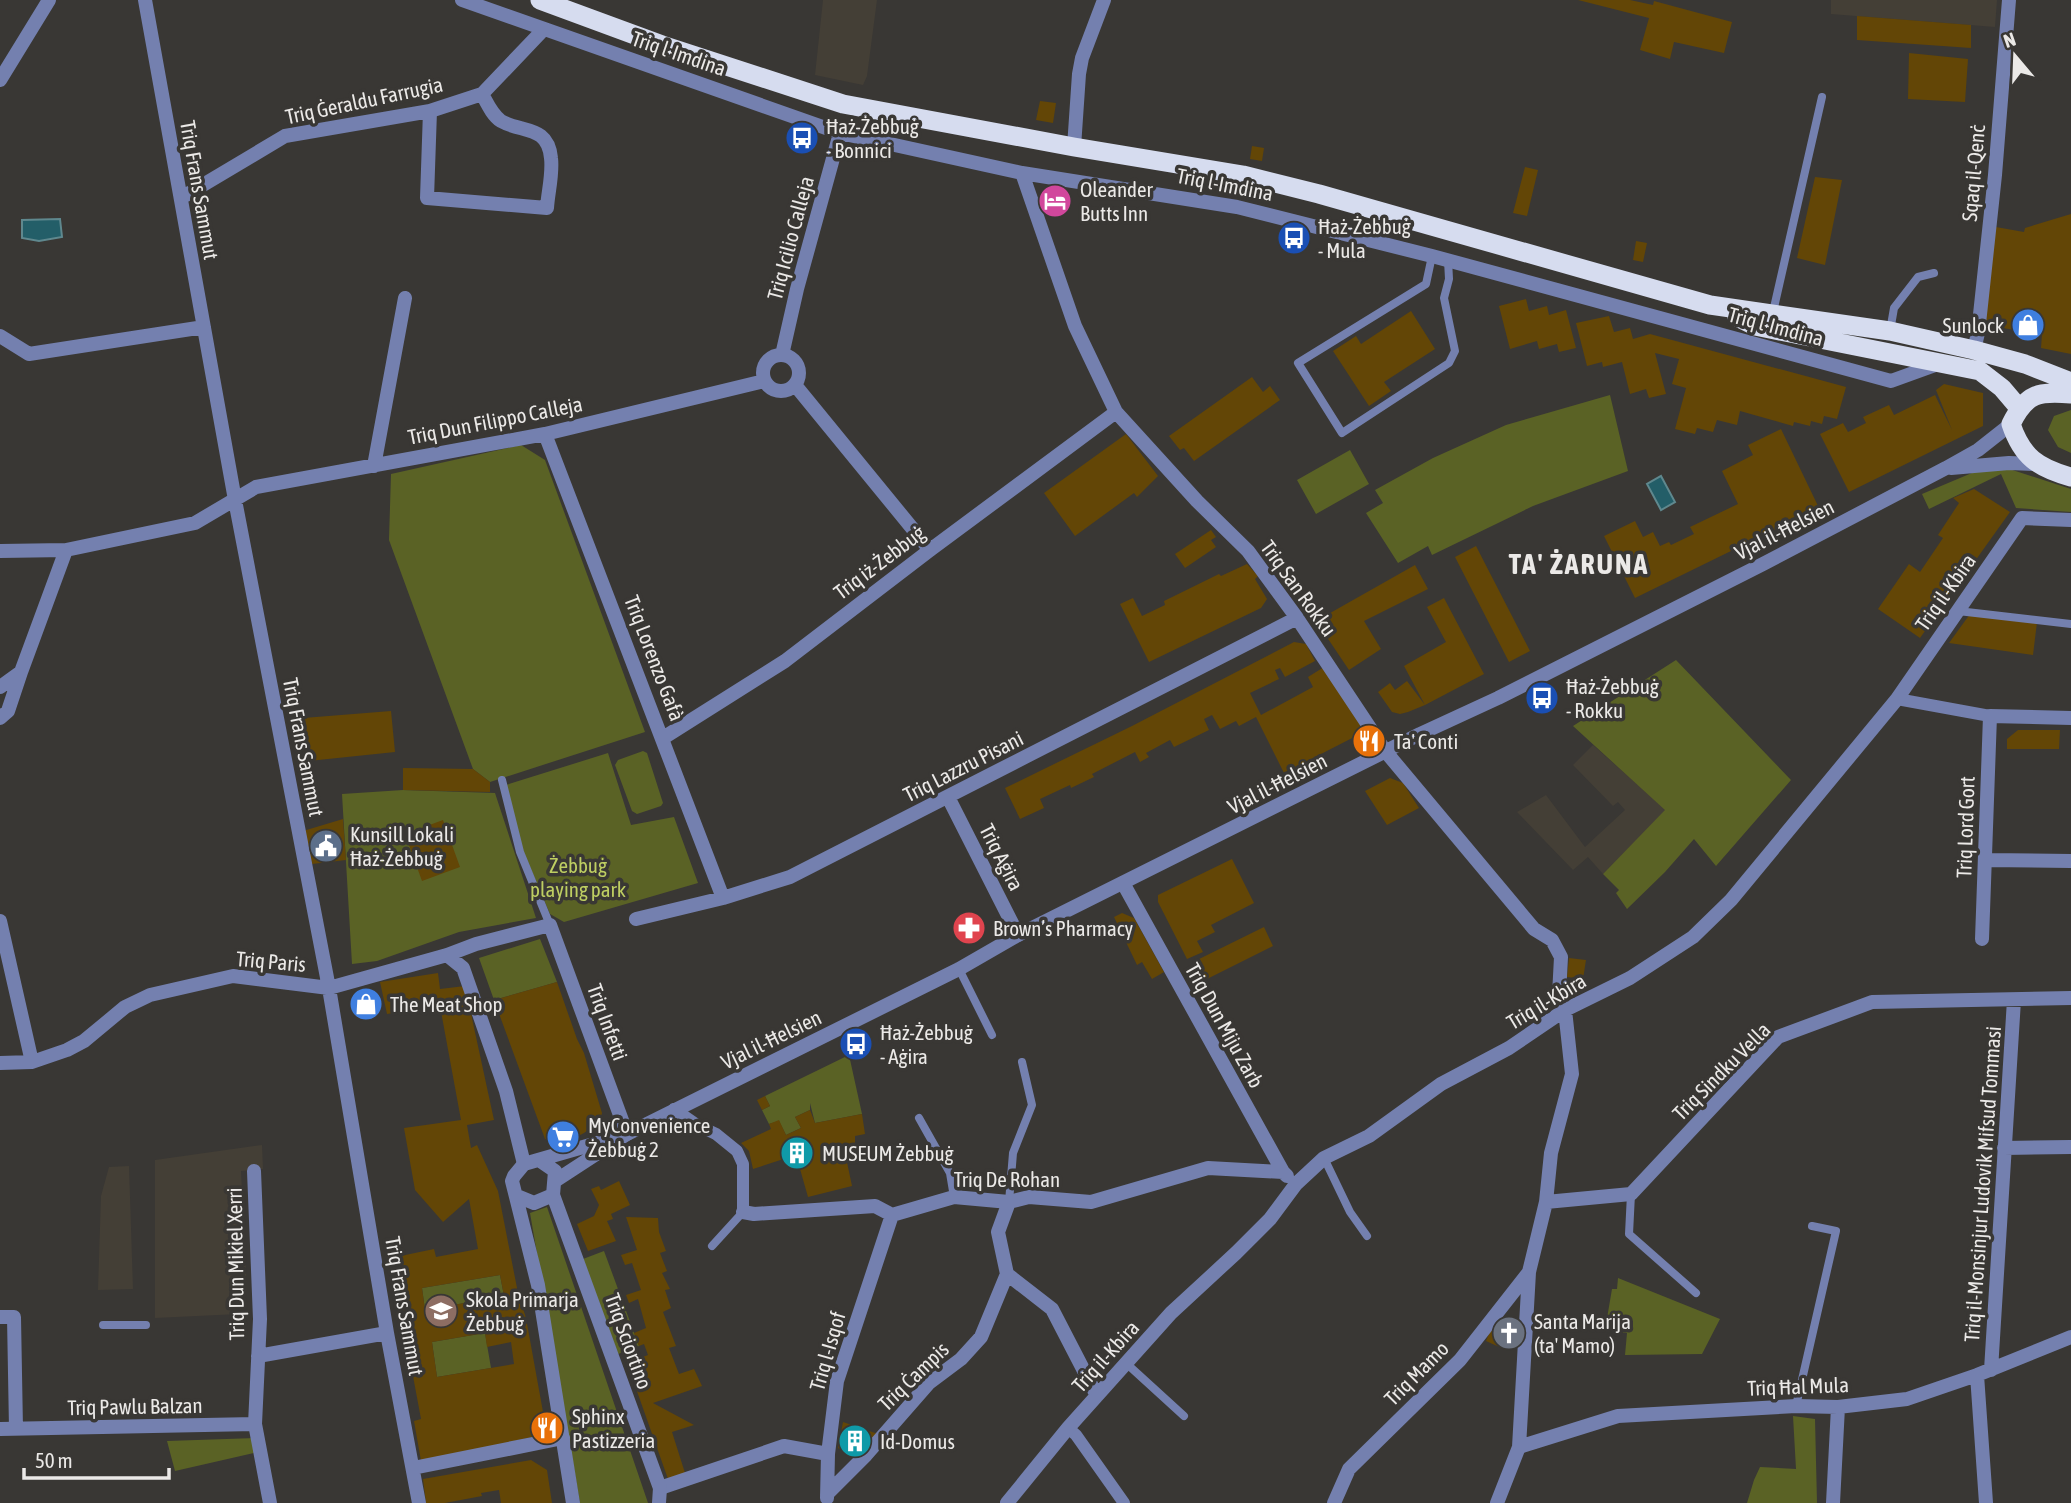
<svg xmlns="http://www.w3.org/2000/svg" width="2071" height="1503" font-family="'Asap Condensed',sans-serif">
<rect width="100%" height="100%" fill="#393734"/>
<path fill="#443f36" d="M823 0H877L867 76 863 85 815 75Z
M1831 0H1997L1995 27 1831 14Z
M1593 745 1666 810 1603 874 1588 857 1573 870 1517 812 1546 795 1585 847 1625 810 1618 802 1613 806 1573 765Z
M262 1145 263 1169 241 1171 247 1294 238 1296 239 1314 155 1318V1160Z
M129 1166 133 1289 98 1290 101 1196 109 1167Z"/>
<path fill="#5a6225" d="M1610 395 1628 471 1533 506 1432 555 1428 546 1398 563 1366 513 1383 503 1375 490 1433 458 1506 425Z
M2071 410V453L2058 447 2048 430 2054 416Z
M521 445 545 460 645 732 490 782 473 769 389 540 391 474Z
M1350 450 1369 484 1316 514 1297 480Z
M1997 465 2071 489V512L2016 508 2001 474 1929 509 1922 494 1979 470Z
M1676 660 1791 780 1716 866 1694 839 1665 872 1627 909 1616 893 1619 890 1603 874 1665 810 1573 726Z
M643 751 647 753 663 803 661 806 637 814 632 811 615 765 618 760Z
M608 753 631 825 674 817 698 883 564 922 550 914 522 848 506 785Z
M403 790 495 793 536 918 459 932 377 961 352 964 342 794Z
M540 939 557 982 494 1000 479 958Z
M849 1055 862 1114 815 1123 810 1103V1110L795 1117 801 1128 786 1135 779 1121 769 1124 762 1110 770 1106 765 1096Z
M547 1207 647 1500 648 1503H580L530 1213Z
M604 1251 639 1346 618 1354 583 1259Z
M500 1275 504 1296 425 1310 422 1288Z
M1618 1278 1720 1319 1702 1354 1625 1355 1627 1333 1605 1330 1612 1289H1617Z
M485 1333 491 1368 437 1377 432 1342Z
M1793 1416 1815 1419 1817 1503H1747L1754 1480 1760 1467 1796 1469Z
M256 1438 258 1452 175 1471 167 1441Z"/>
<path fill="#235e68" stroke="#5f888e" stroke-width="2" d="M60 219 62 237 39 241 22 238V220Z
M1661 476 1675 502 1661 510 1647 484Z"/>
<path fill="#634606" fill-rule="evenodd" d="M1578 0H1630L1653 5 1654 1 1732 22 1724 53 1674 42 1670 59 1640 50 1649 18Z
M1857 16 1971 25V48L1857 40Z
M1909 53 1968 59 1965 102 1908 99Z
M1040 101 1056 103 1053 123 1036 120Z
M1252 146 1264 148 1262 161 1250 159Z
M1525 167 1538 170 1527 216 1513 213Z
M1815 177 1842 180 1825 265 1797 258Z
M2071 214V354L2041 348 2042 334 1982 325 1996 227 2024 232 2025 228Z
M1636 241 1647 243 1643 262 1633 260Z
M1526 299 1529 311 1547 306 1549 315 1566 310 1576 348 1559 352 1557 344 1539 349 1537 341 1510 349 1499 306Z
M1411 311 1435 349 1384 382 1391 391 1369 406 1333 351 1356 336 1361 344Z
M1609 316 1614 332 1630 328 1633 339 1650 334 1846 387 1837 419 1824 416 1822 424 1811 421 1810 426 1794 422 1793 426 1740 411 1737 425 1717 420 1713 432 1697 428 1695 434 1675 429 1686 388 1672 384 1679 359 1655 353 1666 394 1649 398 1646 389 1630 394 1622 362 1603 367 1602 362 1587 366 1576 323Z
M1252 377 1263 392 1270 386 1280 400 1194 461 1184 448 1180 450 1169 436Z
M1944 384 1983 393V426L1849 492 1820 434 1843 423 1848 432 1866 423 1863 417 1889 405 1894 415 1935 395 1952 430 1936 390Z
M1781 429 1819 508 1635 598 1604 536 1635 521 1643 537 1653 532 1660 546 1669 542 1671 545 1694 534 1690 527 1738 504 1722 471 1753 455 1748 445Z
M1126 434 1158 476 1137 497 1134 493 1075 536 1044 493Z
M1974 489 2010 512 1920 638 1878 609 1909 564 1920 572 1943 538 1938 535 1959 503 1953 498Z
M1211 530 1216 537 1211 540 1216 547 1185 568 1175 554Z
M1476 546 1530 651 1509 662 1455 557Z
M1247 564 1258 576 1255 579 1267 599 1261 608 1149 662 1120 604 1133 598 1142 616 1165 605 1164 601 1219 574 1221 576Z
M1415 565 1428 589 1364 621 1381 649 1349 670 1316 621Z
M1444 598 1484 674 1425 705 1408 712 1400 714 1392 712 1378 692 1390 683 1395 690 1407 681 1425 705 1404 666 1446 642 1427 607Z
M1970 614 2037 622 2033 655 1949 643Z
M1294 642 1306 644 1315 661 1285 677 1280 668 1275 670 1279 679 1250 693 1261 715 1313 687 1308 677 1324 667 1363 728 1360 734 1284 773 1256 717 1239 726 1236 721 1220 729 1212 715 1204 719 1209 730 1174 747 1170 740 1146 753 1149 757 1140 762 1135 752 1092 774 1094 777 1071 788 1070 785 1040 799 1044 808 1020 819 1005 788 1132 726Z
M391 711 395 752 299 762 291 719Z
M2018 730H2060L2059 749H2007V739Z
M403 768 473 769 490 782V792L403 790Z
M1390 778 1403 783 1419 808 1387 825 1365 791Z
M343 819 346 860 312 864 303 831Z
M443 820 460 867 422 881 405 834Z
M1232 859 1254 903 1211 925 1215 932 1197 941 1203 952 1187 959 1158 902V895Z
M1122 913 1134 918 1164 972 1152 979 1142 962 1137 965 1114 917Z
M1264 927 1273 946 1203 981 1193 962Z
M1569 958 1586 960 1583 979 1567 977Z
M438 973 440 989 465 986 494 1120 467 1125 471 1148 477 1145 498 1191 518 1293 526 1318 547 1434 421 1461 414 1421 421 1419 391 1258 434 1249 436 1257 478 1249 469 1199 443 1222 415 1190 404 1128 461 1120 440 1006 387 1014 380 982ZM500 1275 504 1296 425 1310 422 1288ZM485 1333 487 1347 511 1342 514 1364 437 1377 432 1342Z
M557 982 577 1039 584 1053 602 1113 600 1121 584 1133 560 1146 545 1139 494 1000Z
M765 1096 770 1106 762 1110 757 1100Z
M810 1110 815 1123 862 1114 865 1134 855 1136V1145L844 1148 852 1186 808 1197 796 1155 753 1169 749 1151 741 1143 771 1129 769 1124 779 1120 786 1135 801 1128 795 1117Z
M619 1181 630 1205 611 1214 613 1219 607 1221 616 1241 588 1251 577 1224 594 1216 599 1205 591 1189 599 1186 601 1190Z
M626 1217 658 1218 659 1232 666 1251 660 1253 667 1271 662 1273 670 1289 665 1290 671 1308 663 1312 676 1346 669 1348 679 1374 694 1369 702 1386 653 1403 694 1425 672 1432 685 1473 668 1479 627 1363 648 1355 644 1344 639 1346 634 1333 646 1328 638 1299 629 1303 626 1295 641 1290 632 1263 625 1265 621 1255 637 1250Z
M1503 1317 1515 1324 1514 1337 1506 1350 1486 1341 1494 1322Z
M843 1422 878 1434 856 1458 838 1448Z
M531 1460 547 1470 552 1503H501L499 1490 481 1493 482 1496 445 1503H426L423 1479Z"/>
<g fill="none" stroke-linecap="round" stroke-linejoin="round">
<path stroke="#7480af" stroke-width="8" d="M1432 256 1426 284 1298 363 1342 433 1449 363 1455 351 1444 298 1449 279 1448 260
M1773 312 1822 97
M1890 331 1894 308 1918 277 1934 273
M1958 611 2071 624
M502 780 520 852 550 925
M959 969 992 1035
M919 1118 950 1173 954 1197
M1324 1158 1350 1212 1367 1236
M1631 1194 1629 1234 1696 1293
M1009 1202 1013 1153 1032 1105 1022 1062
M712 1246 743 1212
M103 1325H146
M1127 1364 1184 1416
M1796 1406 1836 1231 1812 1226"/>
<path stroke="#7480af" stroke-width="12" d="M1897 699 1990 716
M674 1109 697 1125 716 1134 737 1151 743 1164V1212
M1068 1428 1076 1435 1124 1503"/>
<path stroke="#7480af" stroke-width="14" d="M145 0 235 500 329 988 387 1333 419 1503
M462 0 840 133 1022 173 1237 207 1432 256 1891 381 1938 364
M0 80 49 0
M430 111 427 198 547 208C548 192 553 174 551 158 548 125 522 133 501 121 492 115 487 103 482 94
M1074 147 1079 74 1082 58 1104 0
M1022 173 1075 326 1116 412 1197 501 1248 551 1297 618 1386 752 1534 929 1552 940 1561 957 1559 995 1565 1010 1572 1074 1551 1153 1546 1202 1529 1272 1519 1447 1497 1503
M181 198 285 136 430 111 482 94 544 29
M0 336 29 354 204 327
M1974 350 1978 333 1995 175 2009 0
M763 373a18 18 0 1 1 36 0a18 18 0 1 1-36 0Z
M782 355 797 289 840 133
M795 385 930 550
M545 434 723 898
M374 466 405 298
M0 551 66 550 195 523 256 487 545 434 764 381
M0 687 21 672
M0 718 8 711 21 672 66 550
M663 738 785 661 930 550 1116 412
M948 797 1018 935
M1985 860 2071 861
M1123 883 1283 1172 1287 1176
M636 919 723 898 790 877 1297 618
M0 921 32 1062
M1982 939 1990 716 2071 718
M447 955 463 968 506 1091 524 1164
M0 1063 32 1062 67 1050 84 1041 125 1007 150 995 233 976 329 988 447 955 476 944 550 925 627 1134
M2004 1148 2071 1147
M254 1171 260 1319 255 1424 270 1503
M1546 1202 1631 1194 1778 1037 1872 1002 2071 998
M743 1212 754 1214 875 1206 892 1215 954 1197 1009 1202 1029 1197 1091 1202 1208 1168 1283 1172
M1007 1274 1052 1309 1097 1396
M0 1317H14L16 1429
M258 1356 387 1333
M1991 1370 2014 1000
M1977 1375 1986 1503
M0 1429 255 1424
M1519 1447 1618 1416 1796 1406 1838 1407 1907 1399 1977 1375 2071 1337
M413 1468 563 1438
M660 1488 784 1446 828 1454
M827 1494 866 1455 929 1383 961 1359 981 1337 1007 1274 998 1232 1009 1202
M827 1498 828 1454 837 1381 892 1215
M1007 1503 1068 1428 1171 1313 1236 1253 1270 1219 1296 1184 1324 1158 1369 1136 1441 1084 1509 1048 1565 1010 1630 978 1693 937 1731 900 1897 699 2022 518 2071 520
M1334 1503 1349 1469 1460 1360 1529 1272
M1833 1503 1838 1407"/>
<path stroke="#7480af" stroke-width="14" d="M1951 468 2009 463 2037 464
M539 1160 555 1171 553 1195 660 1488 659 1503
M555 1181 627 1134 959 969 1018 935 1420 734 1498 698 1763 564 1946 468 1978 450 2011 424
M517 1196 534 1203 553 1195
M573 1503 538 1285 512 1181 514 1176 524 1164 611 1139"/>
<path stroke="#d6dcef" stroke-width="19" d="M540 0 662 45 843 104 1074 147 1243 175 1319 194 1710 305 1890 331 1974 350 2025 364 2071 382
M1737 317 1755 326 1980 371 2002 388 2019 408
M2071 394C2039 391 2026 393 2011 424 2022 457 2038 468 2071 477"/>
</g>
<defs>
<symbol id="bus-disc" viewBox="-11 -11 22 22"><circle r="9.5" fill="#1a4fb4" stroke="#393734"/><path d="M-5-6H5V4H4V6H2V4H-2V6H-4V4H-5ZM-3.5-4V0h7V-4ZM-3.5 1.2v1.5H-2V1.2ZM2 1.2v1.5H3.5V1.2Z" fill="#fff"/></symbol>
<symbol id="hotel-disc" viewBox="-11 -11 22 22"><circle r="9.5" fill="#d1479c" stroke="#393734"/><path d="M-6-4.5h1.5V1H6V5H4.5V3h-9V5H-6ZM-4 0a1.8 1.8 0 1 1 3.6 0ZM.5 0V-2.5h3Q6-2.5 6 0Z" fill="#fff"/></symbol>
<symbol id="shop-disc" viewBox="-11 -11 22 22"><circle r="9.5" fill="#3f7fe0" stroke="#393734"/><path d="M-5-2.5h2.3a2.7 3.5 0 0 1 5.4 0H5L5.5 6h-11ZM-1.5-2.5h3a1.5 2.3 0 0 0-3 0Z" fill="#fff"/></symbol>
<symbol id="restaurant-disc" viewBox="-11 -11 22 22"><circle r="9.5" fill="#e8710a" stroke="#393734"/><path d="M-5-6h1v4h1v-4h1v4h1v-4h1v5L-1.5 .5V6h-2V.5L-5-1ZM5-6V6H3V1.5H1.5Q1.5-4 5-6Z" fill="#fff"/></symbol>
<symbol id="civic-disc" viewBox="-11 -11 22 22"><circle r="9.5" fill="#5c6f8a" stroke="#393734"/><path d="M-.6-6.5H3V-4.5H.6V-3L4-1V1h2V6H-6V1h2V-1L-.6-3ZM-1.2 2.5V6h2.4V2.5Z" fill="#fff"/></symbol>
<symbol id="pharmacy-disc" viewBox="-11 -11 22 22"><circle r="9.5" fill="#e0444e" stroke="#393734"/><path d="M-2-6h4v4h4v4h-4v4h-4v-4h-4v-4h4Z" fill="#fff"/></symbol>
<symbol id="supermarket-disc" viewBox="-11 -11 22 22"><circle r="9.5" fill="#3f7fe0" stroke="#393734"/><path d="M-6-5.5h2.5l.6 2H6L4.5 2H-2.5L-4.4-4H-6ZM-1.5 3.2a1.3 1.3 0 1 0 .1 0ZM3 3.2a1.3 1.3 0 1 0 .1 0Z" fill="#fff"/></symbol>
<symbol id="building-disc" viewBox="-11 -11 22 22"><circle r="9.5" fill="#0f9aa8" stroke="#393734"/><path d="M-4-6H4V6H1V3H-1V6H-4ZM-2.5-4.3h1.7v1.8h-1.7ZM.8-4.3h1.7v1.8H.8ZM-2.5-1h1.7V.8h-1.7ZM.8-1h1.7V.8H.8Z" fill="#fff"/></symbol>
<symbol id="school-disc" viewBox="-11 -11 22 22"><circle r="9.5" fill="#8d6e63" stroke="#393734"/><path d="M0-5L7-2L0 1L-7-2ZM-4 1L0 2.5L4 1V4Q0 6-4 4Z" fill="#fff"/></symbol>
<symbol id="church-disc" viewBox="-11 -11 22 22"><circle r="9.5" fill="#6b7280" stroke="#393734"/><path d="M-1.2-6h2.4v3.5h3.3v2.4h-3.3V6h-2.4V-.1h-3.3v-2.4h3.3Z" fill="#fff"/></symbol>
</defs>
<g fill-rule="evenodd">
<use href="#bus-disc" x="783" y="119" width="38" height="38"/>
<use href="#hotel-disc" x="1036" y="182" width="38" height="38"/>
<use href="#bus-disc" x="1275" y="219" width="38" height="38"/>
<use href="#shop-disc" x="2009" y="306" width="38" height="38"/>
<use href="#bus-disc" x="1523" y="679" width="38" height="38"/>
<use href="#restaurant-disc" x="1350" y="722" width="38" height="38"/>
<use href="#civic-disc" x="307" y="827" width="38" height="38"/>
<use href="#pharmacy-disc" x="950" y="909" width="38" height="38"/>
<use href="#shop-disc" x="347" y="985" width="38" height="38"/>
<use href="#bus-disc" x="837" y="1025" width="38" height="38"/>
<use href="#supermarket-disc" x="544" y="1118" width="38" height="38"/>
<use href="#building-disc" x="778" y="1134" width="38" height="38"/>
<use href="#school-disc" x="422" y="1292" width="38" height="38"/>
<use href="#church-disc" x="1490" y="1314" width="38" height="38"/>
<use href="#restaurant-disc" x="528" y="1409" width="38" height="38"/>
<use href="#building-disc" x="836" y="1422" width="38" height="38"/>
</g>
<g text-anchor="middle" dominant-baseline="central" stroke-width="7" stroke-linejoin="round" paint-order="stroke">
<g font-size="21" fill="#ebe9e7" stroke="#393734">
<text transform="translate(679 53) rotate(19)">Triq l-Imdina</text>
<text transform="translate(364 100) rotate(-12)">Triq Ġeraldu Farrugia</text>
<text transform="translate(1973 173) rotate(-85)">Sqaq il-Qenċ</text>
<text transform="translate(1225 184) rotate(11)">Triq l-Imdina</text>
<text transform="translate(200 190) rotate(80)">Triq Frans Sammut</text>
<text transform="translate(790 238) rotate(-75)">Triq Icilio Calleja</text>
<text transform="translate(1776 326) rotate(15)">Triq l-Imdina</text>
<text transform="translate(495 420) rotate(-11)">Triq Dun Filippo Calleja</text>
<text transform="translate(1784 529) rotate(-27)">Vjal il-Ħelsien</text>
<text transform="translate(879 562) rotate(-37)">Triq iż-Żebbuġ</text>
<text transform="translate(1299 588) rotate(54)">Triq San Rokku</text>
<text transform="translate(1945 592) rotate(-55)">Triq il-Kbira</text>
<text transform="translate(655 658) rotate(69)">Triq Lorenzo Gafà</text>
<text transform="translate(304 747) rotate(79)">Triq Frans Sammut</text>
<text transform="translate(963 766) rotate(-27)">Triq Lazzru Pisani</text>
<text transform="translate(1277 783) rotate(-27)">Vjal il-Ħelsien</text>
<text transform="translate(1965 827) rotate(-88)">Triq Lord Gort</text>
<text transform="translate(1002 857) rotate(63)">Triq Aġira</text>
<text transform="translate(271 961) rotate(5)">Triq Paris</text>
<text transform="translate(1546 1001) rotate(-31)">Triq il-Kbira</text>
<text transform="translate(608 1022) rotate(70)">Triq Infetti</text>
<text transform="translate(1225 1025) rotate(61)">Triq Dun Miju Zarb</text>
<text transform="translate(771 1039) rotate(-26)">Vjal il-Ħelsien</text>
<text transform="translate(1721 1071) rotate(-45)">Triq Sindku Vella</text>
<text x="1007" y="1179">Triq De Rohan</text>
<text transform="translate(1982 1184) rotate(-86)">Triq il-Monsinjur Ludovik Mifsud Tommasi</text>
<text transform="translate(235 1264) rotate(-91)">Triq Dun Mikiel Xerri</text>
<text transform="translate(405 1306) rotate(80)">Triq Frans Sammut</text>
<text transform="translate(629 1341) rotate(70)">Triq Sciortino</text>
<text transform="translate(827 1351) rotate(-74)">Triq l-Isqof</text>
<text transform="translate(1105 1356) rotate(-48)">Triq il-Kbira</text>
<text transform="translate(1416 1373) rotate(-45)">Triq Mamo</text>
<text transform="translate(913 1376) rotate(-44)">Triq Ċampis</text>
<text transform="translate(1798 1386) rotate(-2)">Triq Ħal Mula</text>
<text transform="translate(135 1406) rotate(-1)">Triq Pawlu Balzan</text>
</g>
<g font-size="21" fill="#ebe9e7" stroke="#393734" text-anchor="start">
<text x="826" y="126">Ħaż-Żebbuġ<tspan x="826" dy="24">- Bonnici</tspan></text>
<text x="1080" y="189">Oleander<tspan x="1080" dy="24">Butts Inn</tspan></text>
<text x="1318" y="226">Ħaż-Żebbuġ<tspan x="1318" dy="24">- Mula</tspan></text>
<text x="2004" y="325" text-anchor="end">Sunlock</text>
<text x="1566" y="686">Ħaż-Żebbuġ<tspan x="1566" dy="24">- Rokku</tspan></text>
<text x="1394" y="741">Ta' Conti</text>
<text x="350" y="834">Kunsill Lokali<tspan x="350" dy="24">Ħaż-Żebbuġ</tspan></text>
<text x="993" y="928">Brown’s Pharmacy</text>
<text x="390" y="1004">The Meat Shop</text>
<text x="880" y="1032">Ħaż-Żebbuġ<tspan x="880" dy="24">- Aġira</tspan></text>
<text x="588" y="1125">MyConvenience<tspan x="588" dy="24">Żebbuġ 2</tspan></text>
<text x="822" y="1153">MUSEUM Żebbuġ</text>
<text x="466" y="1299">Skola Primarja<tspan x="466" dy="24">Żebbuġ</tspan></text>
<text x="1534" y="1321">Santa Marija<tspan x="1534" dy="24">(ta' Mamo)</tspan></text>
<text x="572" y="1416">Sphinx<tspan x="572" dy="24">Pastizzeria</tspan></text>
<text x="880" y="1441">Id-Domus</text>
</g>
<g font-size="21" fill="#bece62" stroke="#393734">
<text x="578" y="865">Żebbuġ<tspan x="578" dy="24">playing park</tspan></text>
</g>
<g font-size="28" font-weight="bold" letter-spacing="2" fill="#ebe9e7" stroke="#393734">
<text x="1579" y="564">TA' ŻARUNA</text>
</g>
</g>
<g transform="translate(2015 56) rotate(341)" stroke="#393734" stroke-width="5" paint-order="stroke">
<path d="M0-5L12 26L0 18L-12 26Z" fill="#ebe9e7"/>
<text y="-10" font-size="19" font-weight="bold" text-anchor="middle" fill="#ebe9e7">N</text>
</g>
<path d="M24 1468v10h145v-10" fill="none" stroke="#ebe9e7" stroke-width="3.5"/>
<text x="35" y="1468" font-size="21" fill="#ebe9e7" stroke="#393734" stroke-width="5" paint-order="stroke">50 m</text>
</svg>
